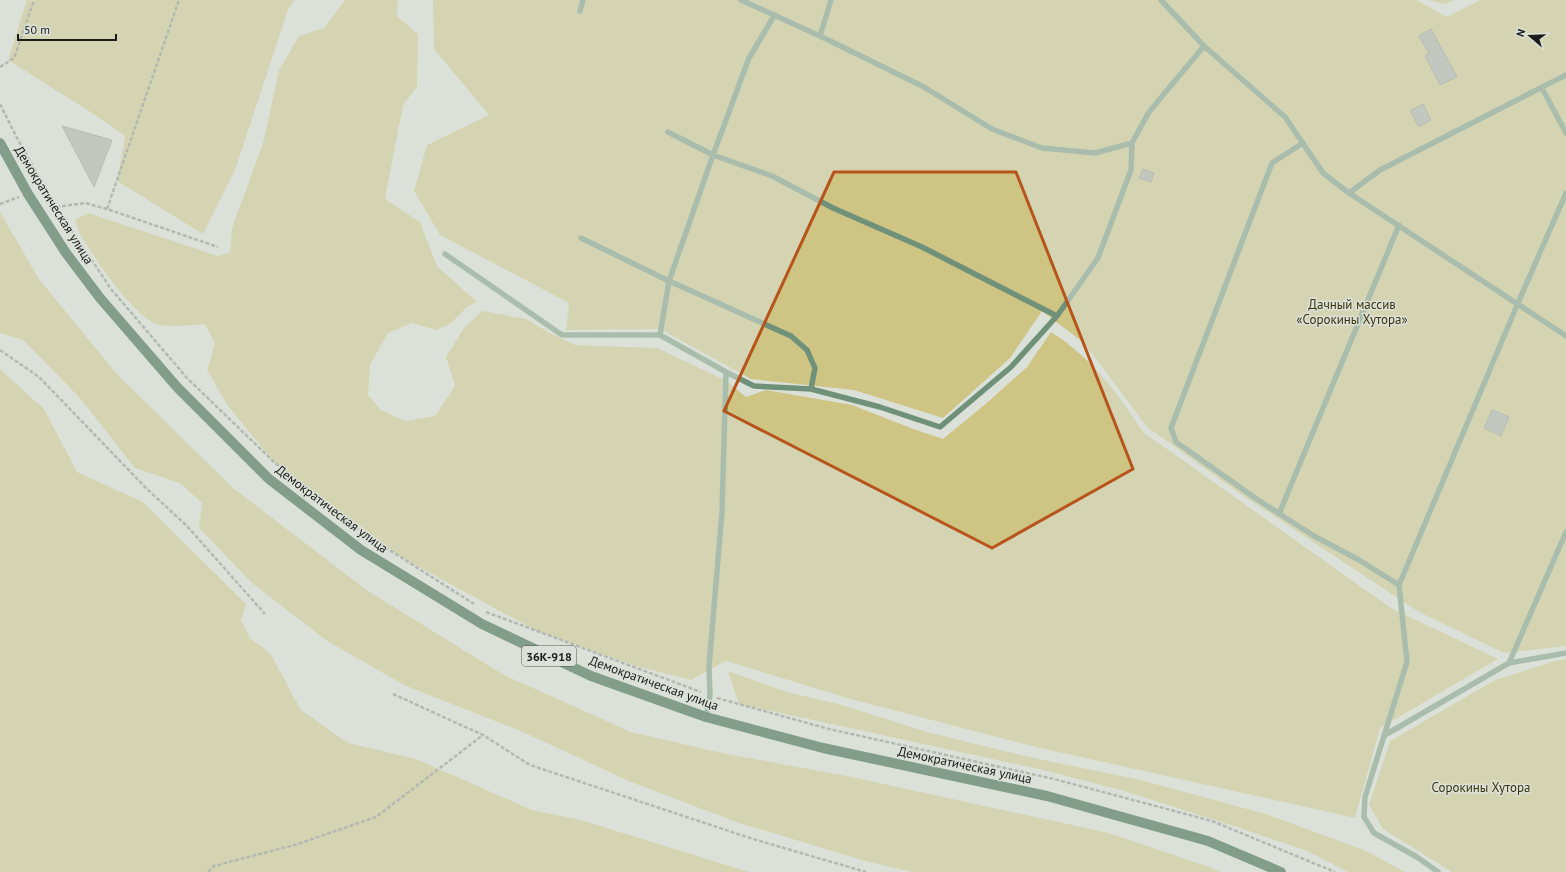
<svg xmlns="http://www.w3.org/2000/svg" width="1566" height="872" font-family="'PT Sans',sans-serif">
<rect width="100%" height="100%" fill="#dbe1d9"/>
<path fill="#cec484" d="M27 0H294L288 10 235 170 203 234 117 181 125 136 89 111 8 60Z
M345 0H398L397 16 418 34 417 87 403 105 385 199 420 222 437 266 477 302 468 306 450 324 436 330 412 323 388 333 370 365 368 395 381 410 405 421 435 416 455 386 446 357 464 328 482 311 526 319 550 333 575 345 657 348 727 381 746 397 766 390 852 405 916 430 943 439 988 402 1027 367 1051 332C1092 358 1117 392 1143 432L1391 608 1498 659 1380 728 1355 818 1031 746 847 698 726 661 691 680 639 667 537 631 404 559 274 462 228 406 207 370 215 344 205 324C194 325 165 328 156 324 131 313 94 258 80 234 78 230 77 225 75 220L88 213 218 256 230 252 232 228 263 143 279 70 299 36 324 28Z
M433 0H1417L1447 17 1480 0H1566V646L1504 653 1419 612 1239 493 1147 427 1084 343 1042 311 1010 358 943 418 854 390 751 379 660 329 566 330 569 303 440 235 414 191 427 145 489 115 434 49Z
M1427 0H1454L1446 4Z
M0 212 39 279 116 373 233 488 368 591 504 675 631 732 722 753 847 776 1109 833 1209 867 1220 872H912L865 861 736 822 631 782 525 733 404 685 327 641 252 583 199 528 202 503 180 483 135 468 79 397 23 340 0 333Z
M0 369 44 409 77 472 143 502 246 604 241 620 250 638 270 653 301 710 348 743 416 759 532 810 581 820 749 872H0Z
M1566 659V872H1452L1383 829 1369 805 1390 741 1495 680 1555 661Z
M728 671 787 692 842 705 927 732 1029 757 1141 780 1266 814 1364 850 1405 872H1348L1307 851 1237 827 1124 791 1043 770 739 704Z"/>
<path fill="#a5a89f" stroke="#8d8f87" d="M1431 29 1457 77 1440 85 1425 56 1429 54 1419 36Z
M1423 104 1431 120 1419 127 1410 111Z
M62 126 112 140 94 187Z
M1143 169 1154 173 1151 182 1139 178Z
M1492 410 1509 417 1501 436 1484 428Z"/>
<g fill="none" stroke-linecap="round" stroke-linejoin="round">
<path stroke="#848882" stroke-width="2.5" stroke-dasharray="4 2" stroke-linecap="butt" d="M0 67 14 58 34 0
M0 104 17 138 56 207 111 289 187 378 274 462 369 537 474 604
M0 204 19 197
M107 209 179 0
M51 210 56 207 85 203 107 209 218 247
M0 350 39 377 147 489 187 526 265 614
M486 612 701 692
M393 694 483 735 530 765 753 839 866 872
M717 698 829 729 1054 779 1212 821 1335 872
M208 872 214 866 298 844 376 817 483 735"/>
<path stroke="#6f9179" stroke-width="5.5" d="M741 0 820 36 924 87 992 129 1042 148 1095 153 1132 143 1149 112 1204 46
M1161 0 1204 46 1285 117 1323 173 1349 193 1566 336
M580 11 583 0
M820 36 831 0
M1542 88 1566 133
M668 132 713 155 772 176 833 208 922 247 1057 316 1098 258 1131 170 1132 143
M1303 143 1272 163 1171 428 1176 442 1258 500 1314 536 1359 560 1399 585 1407 662 1365 797 1364 817 1374 833 1417 857 1438 872
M1349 193 1380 170 1566 75
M581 238 669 281 791 336 807 350 815 368 811 389 880 407 940 427 1011 367 1057 316
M445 254 562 335H660L726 372
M660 335 669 281 713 155 749 58 774 16
M1279 514 1399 225
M1399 585 1518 303 1566 193
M1509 663 1566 532
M706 717 710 695 709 666 722 512 726 372 754 386 811 389
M1385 735 1509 663 1566 653"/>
<path stroke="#174d2e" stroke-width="10" d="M0 143 28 194 66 253 100 298 177 387 269 479 361 550 482 624 591 676 706 717 823 748 1047 796 1208 841 1281 872"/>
</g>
<path d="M0 0H1566V872H0ZM834 172H1016L1133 469 992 548 724 411Z" fill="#dbe1d9" fill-opacity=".55" fill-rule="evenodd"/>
<path fill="none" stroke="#b7541b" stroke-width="3" stroke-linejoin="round" d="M834 172H1016L1133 469 992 548 724 411Z"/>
<g text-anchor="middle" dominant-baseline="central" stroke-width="3" stroke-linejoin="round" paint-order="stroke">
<rect fill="#dbe1d9" stroke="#545753" stroke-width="1" x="522" y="646" width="54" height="20" rx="3"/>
<g font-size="12" font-weight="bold" fill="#1a1c19">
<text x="549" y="656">36К-918</text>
</g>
<g font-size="13" fill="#1a1c19" stroke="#dbe1d9">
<text transform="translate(54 205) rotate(58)">Демократическая улица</text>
<text transform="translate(332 509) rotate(37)">Демократическая улица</text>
<text transform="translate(654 683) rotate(20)">Демократическая улица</text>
<text transform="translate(965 765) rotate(12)">Демократическая улица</text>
</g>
<g font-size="13" fill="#3b350c" stroke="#dbe1d9">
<text x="1352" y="304">Дачный массив<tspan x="1352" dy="15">«Сорокины Хутора»</tspan></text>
<text x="1481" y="787">Сорокины Хутора</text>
</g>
</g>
<g transform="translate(1530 36) rotate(289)" stroke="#dbe1d9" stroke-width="3" paint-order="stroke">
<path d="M0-3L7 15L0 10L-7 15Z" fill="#1a1c19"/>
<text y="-6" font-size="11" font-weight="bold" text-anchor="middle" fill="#1a1c19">N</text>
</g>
<path d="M18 34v6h98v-6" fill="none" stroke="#1a1c19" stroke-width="2"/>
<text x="24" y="34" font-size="12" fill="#1a1c19" stroke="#dbe1d9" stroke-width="3" paint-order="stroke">50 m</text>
</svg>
